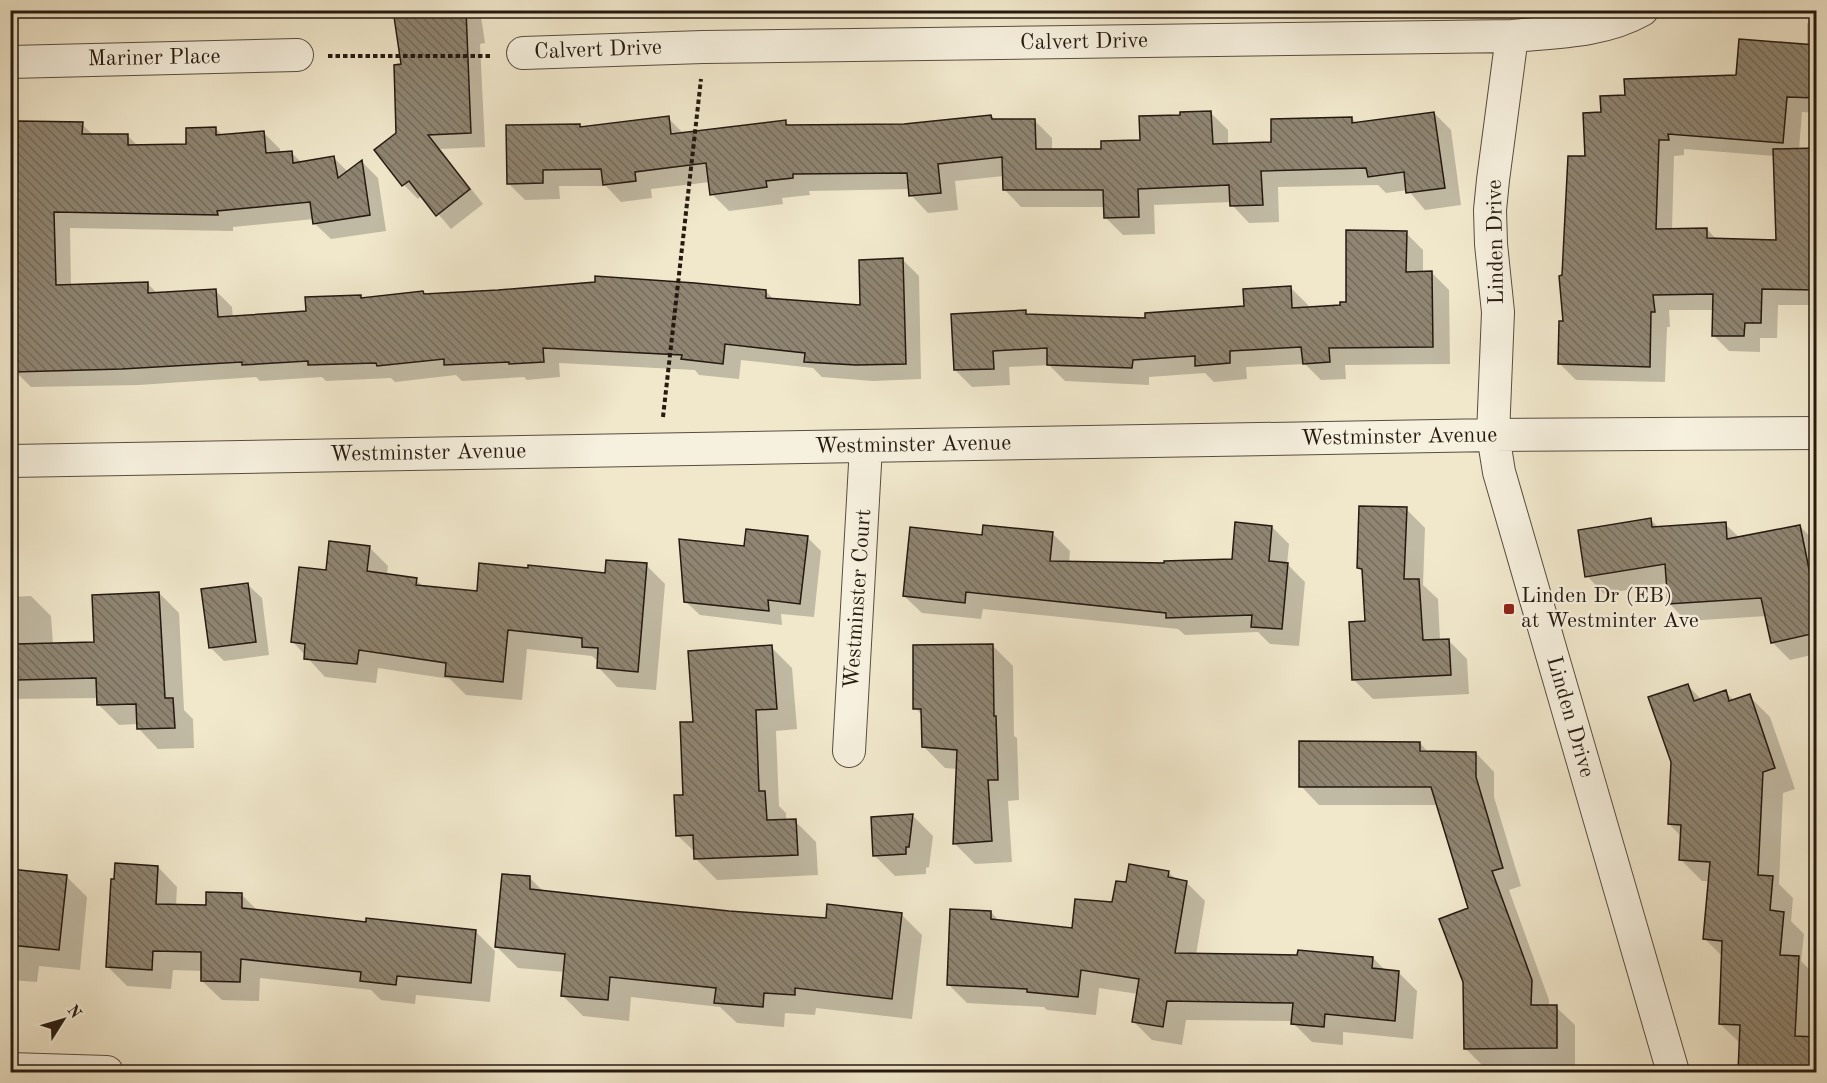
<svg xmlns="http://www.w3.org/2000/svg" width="1827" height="1083" font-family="'Old Standard TT',serif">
<defs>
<pattern id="building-back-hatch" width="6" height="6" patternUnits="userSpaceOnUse" patternTransform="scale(1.5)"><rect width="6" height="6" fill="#8f8572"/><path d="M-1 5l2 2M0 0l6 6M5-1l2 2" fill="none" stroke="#756c5c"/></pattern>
</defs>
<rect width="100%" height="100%" fill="#f1e8cc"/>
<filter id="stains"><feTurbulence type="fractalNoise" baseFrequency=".00333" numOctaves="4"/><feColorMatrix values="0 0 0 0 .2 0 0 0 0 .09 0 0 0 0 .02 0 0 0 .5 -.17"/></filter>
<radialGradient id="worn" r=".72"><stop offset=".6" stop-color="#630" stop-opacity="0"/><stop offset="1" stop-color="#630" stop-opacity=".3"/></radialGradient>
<path fill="#0003" fill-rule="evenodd" d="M394 10H480L485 43 480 44 485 147 440 149 483 204 451 229 422 195 418 199 404 185 398 133 403 66Z
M1807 23 1816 24V113L1802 112 1799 150H1816V305H1778L1777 338H1760V352L1729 351 1713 335 1714 310H1669L1670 327H1667L1665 382 1576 380 1560 364 1564 323V277L1587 158 1603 113 1626 96 1738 76 1807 46ZM1684 149 1775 156 1778 241 1717 240 1707 229 1672 230 1674 156 1684 155Z
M1210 112 1228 130V145L1273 143 1352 118 1357 124 1434 113 1451 130 1461 205 1425 210 1408 190 1386 193 1378 185 1278 187 1279 222 1249 223 1232 205V202L1154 205 1155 234 1123 235 1106 218 1105 207H1021L1004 189V176L955 181 958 210 928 213 911 195 910 189 809 191 810 195 782 198 783 204 729 211 712 194 710 182 651 189 652 198 621 202 606 186H559L560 199 525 200 508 183 579 125 583 128 668 118 684 134 785 121 791 127 904 125 991 117 994 120 1035 121 1052 138V151H1103L1142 141 1182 116Z
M28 123 82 124 93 135 128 136 138 146H187L216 129 223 136 263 132 280 149V154L291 152 302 163 334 158 348 172 362 162 378 178 386 231 331 239 314 223V219L233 227V231L70 228 71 286 147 283 158 294 216 291 232 307 233 318 307 313 361 296 364 300 425 295 766 291 774 300 862 307 903 260 919 276 921 379 873 381 822 377 813 368 741 360 739 379 699 375 695 370 559 363 560 377 527 380 524 377 462 381 456 375 395 382 391 378 326 381 322 377 260 381 256 377 139 385 31 387 18 374H10V297H17L15 211H10V124Z
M1406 233 1423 250V273H1432L1449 290 1450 364 1345 365 1346 379 1321 380 1305 364 1246 367 1247 379 1214 382 1205 373 1149 377V385L1065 381 1049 365 1009 367 1010 385 972 387 955 370 1025 312 1028 315 1147 320 1246 308 1291 288 1308 305V309L1341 307 1347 303Z
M1406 509 1425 528 1423 585 1438 599 1440 640H1448L1467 659 1469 694 1373 699 1354 680 1366 623 1364 573 1359 568Z
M1650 519 1659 528 1725 524 1740 538 1800 526 1816 543V654L1790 660 1772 642 1767 616 1686 621 1669 603 1668 583 1604 594 1587 576Z
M1272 527 1289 544 1287 564 1305 582 1299 646 1270 644 1258 632 1185 635 1178 629 983 609 981 619 922 613 904 596 983 536 1053 534 1070 551 1069 563 1166 565 1233 561Z
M807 537 821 551 814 617 781 614 782 625 700 615 685 601 745 548Z
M369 547 388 566 387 575 416 580 424 587 478 593 607 575 646 565 665 584 656 690 617 687 598 667 599 662 592 656 527 649 522 700 466 695 450 679 378 668 376 683 325 677 293 642 327 572Z
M247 584 262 598 269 655 224 661 210 647Z
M159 593 179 613 184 710 193 719 194 748 158 749 139 729 138 724 119 725 99 705V698L10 699V597L31 596 51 616 53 644 96 643Z
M992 645 1013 666 1014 736 1017 738 1019 800 1008 801 1012 862 975 864 954 843 958 769 945 768 924 747 923 716 915 708Z
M771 647 792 668 797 729 776 731 779 806 786 813V821H795L816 842 818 875 717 880 696 859V853L678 836 695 723Z
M1688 686 1702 700 1725 692 1735 701 1749 696 1770 717 1795 789 1783 793 1779 884 1793 898 1791 921 1804 934 1801 961 1816 976V1072H1739L1741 1044 1720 1024 1723 957 1705 939 1710 881H1702L1681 860 1682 837 1669 824Z
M1420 743 1429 753H1476L1494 772V797L1521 886 1509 890 1549 1000V1007H1556L1575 1025V1065L1484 1067 1465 1048 1470 909 1438 805H1319L1301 786Z
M912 815 933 836 929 867 926 868V874L895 876 874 855Z
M158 867 177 887 176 906 207 907 242 895 258 911 367 924 475 931 495 951 490 1002 416 995 415 1004 381 1000 371 990 260 978 259 1001 222 1000 202 981 203 971 173 970 171 989 127 986 107 966Z
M10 871 66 876 87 897 80 970 39 966 37 982 10 980Z
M1168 872 1177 880 1186 882 1205 901 1196 955 1373 958 1386 971 1398 972 1417 991 1413 1039 1343 1032V1045L1312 1042 1293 1023V1021L1186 1020 1182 1045 1152 1040 1133 1021 1138 994 1099 988 1096 1015 1047 1010 1044 1007 967 1003 948 984 991 912 1000 922 1073 929 1114 904 1127 884Z
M530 878 544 892 729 912 827 920 901 914 922 935 912 1019 816 1008 815 1015 785 1013 784 1027 737 1023 720 1007 631 997 629 1021 583 1016 562 995 565 972 518 968 497 947Z"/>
<path fill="url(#building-back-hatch)" stroke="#251910" stroke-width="1.5" d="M393 10H466L471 133 428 135 470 189 436 216 409 181 402 186 374 150 396 133 394 65 401 64Z
M1739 39 1816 45V98L1787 97 1783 143 1668 134 1669 140H1659L1656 229 1707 228V238L1776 240 1773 149 1816 148V290L1762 289 1761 323H1745L1744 336H1712L1713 294 1653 295 1655 312H1651L1650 367 1558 364 1559 321H1563L1559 276 1562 275 1568 156H1585L1583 113 1601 112 1600 96 1625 95 1624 79 1736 75Z
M1211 111 1213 144 1271 142V119L1352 117V123L1434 112 1445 188 1406 193 1404 172 1368 177 1366 168 1261 171 1263 205 1230 206 1229 185 1138 189 1139 217 1104 218 1103 190H1003L1002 157 938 164 941 193 909 196 907 173 793 174V178L766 181 767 187 710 195 706 163 635 172 636 181 603 185 601 169 543 170V183L507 184 506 125 580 124V127L669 116 671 134 786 120V125L904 124 991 115 992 119H1035L1036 149H1101V141L1140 140 1139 116 1180 115V112Z
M18 121 83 122 82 134H128V145L186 144V128L216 127V135L264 131 266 153 292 151 293 163 334 156 338 178 362 160 370 215 313 224 310 202 217 211 218 215 54 212 56 285 148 282V293L216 289 218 317 306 311 305 297 361 295V298L423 291 424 294 498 290 595 282V276L695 283 766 290V298L860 305 859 260 903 258 906 364 856 365 804 362 805 353 725 344 723 364 681 359 682 355 543 348 544 362 509 364V362L444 365V359L377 366 376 363 308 365V361L242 365V362L122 369 14 372 13 358H10V295H15L14 228H17Z
M1346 230 1407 231 1406 272 1432 271 1433 347 1329 348 1330 362 1303 364 1301 347 1230 351V363L1195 366V356L1133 360 1132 368 1047 365V348L993 351 994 369 954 370 951 314 1026 310V314L1145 318V313L1244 306 1243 289 1291 286 1292 308 1340 305V302H1346Z
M1359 506 1407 507 1404 579H1419L1423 640 1449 639 1451 675 1352 680 1349 622 1365 621 1362 569 1357 568Z
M1651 518 1652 527 1726 522 1727 539 1800 525 1816 603V633L1771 643 1761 598 1668 604 1665 564 1585 577 1578 530Z
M1235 522 1272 526 1269 561 1288 563 1282 629 1251 627 1252 615 1166 618V613L966 592 965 603 903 596 910 527 982 535 983 525 1053 532 1050 561 1164 563V561L1232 559Z
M746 529 808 536 800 604 768 600 769 611 684 602 679 539 744 546Z
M329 541 370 546 367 571 417 578 416 585 477 591 479 563 528 568V565L605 573 606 560 647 563 638 672 597 668 598 648 582 647V638L508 630 503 682 445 676 446 663 359 650 357 664 304 659 305 644 291 642 299 567 326 570Z
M248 583 256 642 209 648 201 589Z
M159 592 165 698H173L175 728 137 729 136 704 97 705 96 678 17 680 16 644 94 642 92 595Z
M993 644 994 716H996L998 780H988L992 841 953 844 957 750 922 747 921 709H913V645Z
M772 645 777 709 756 710 759 791H765L767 820 796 819 798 855 694 859 693 835 676 836 674 795H683L680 722H693L688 651Z
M1688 684 1694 701 1726 690 1729 701 1750 694 1775 768 1763 772 1758 875 1773 876 1770 910 1784 912 1780 955 1799 956 1795 1036 1816 1037V1072H1738L1740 1025 1719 1024 1722 941 1703 939 1710 862 1679 860 1681 825 1668 824 1671 762 1648 697Z
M1299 741 1420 742V751L1476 752V777L1503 868 1492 871 1532 980 1531 1005H1557V1048L1464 1049 1463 982 1439 919 1468 908 1431 787H1299Z
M913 814 909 847H906V854L873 856 871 817Z
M115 863 158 866 156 904 206 905V892L242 893V908L366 922V918L476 930 471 983 397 976 396 985 360 981 361 972 241 959 240 982 201 981V952L153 951 152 970 106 967 111 879H114Z
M1129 864 1169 871 1168 877 1187 881 1175 953 1297 955 1298 950 1373 957 1372 968 1399 971 1395 1021 1325 1014 1324 1027 1291 1024 1293 1003 1167 1001 1163 1027 1132 1022 1139 979 1081 970 1078 997 1027 992V989L947 985 950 909 991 911V919L1072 928 1075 899 1112 902 1116 881 1126 882Z
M10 869 67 875 59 950 10 945Z
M502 874 530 876V889L729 911 826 918 827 904 902 913 892 999 795 988V995L764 993 763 1007 714 1003 716 988 610 977 608 1000 561 996 565 954 495 947Z"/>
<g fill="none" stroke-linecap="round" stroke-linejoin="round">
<defs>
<path id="minor" d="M1512 36 1493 180 1490 210 1491 244 1498 312 1493 435 1499 472 1673 1072
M523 53 703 47 1512 36C1556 32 1603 32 1642 10
M10 62 297 55
M10 461 1493 435 1816 433
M849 751 866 446
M10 1069 107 1072"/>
</defs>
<use href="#minor" stroke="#584d3f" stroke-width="34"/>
<path stroke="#251910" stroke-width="4" stroke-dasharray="4.5 3" stroke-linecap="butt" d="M328 56H492
M663 417 701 79"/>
<use href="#minor" stroke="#f6f0de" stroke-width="32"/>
</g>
<rect fill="#8f2418" stroke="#f6f0de" stroke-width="2" x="1503" y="603" width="12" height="12" rx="3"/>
<g text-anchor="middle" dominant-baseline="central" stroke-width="4.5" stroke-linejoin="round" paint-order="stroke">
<g font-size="22" fill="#251910" stroke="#f6f0de">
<text transform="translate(1084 42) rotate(-1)">Calvert Drive</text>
<text transform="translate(598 50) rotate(-2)">Calvert Drive</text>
<text transform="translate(154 58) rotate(-1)">Mariner Place</text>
<text transform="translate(1496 242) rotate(-91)">Linden Drive</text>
<text transform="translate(1399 437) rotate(-1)">Westminster Avenue</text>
<text transform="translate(913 445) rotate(-1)">Westminster Avenue</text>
<text transform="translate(428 453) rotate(-1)">Westminster Avenue</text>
<text transform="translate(858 599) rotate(-86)">Westminster Court</text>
<text transform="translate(1570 717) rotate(74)">Linden Drive</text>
</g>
<g font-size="22" fill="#251910" stroke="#f6f0de" text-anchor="start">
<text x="1521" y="596">Linden Dr (EB)<tspan x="1521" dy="25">at Westminter Ave</tspan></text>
</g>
</g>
<rect width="1827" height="1083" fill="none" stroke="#f1e8cc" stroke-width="36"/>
<rect x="12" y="12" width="1803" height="1059" fill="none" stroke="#251910" stroke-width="3"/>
<rect x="18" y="18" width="1791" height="1047" fill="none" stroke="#251910" stroke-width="1.5"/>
<g transform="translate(63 1020) rotate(53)" stroke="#f6f0de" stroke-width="4.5" paint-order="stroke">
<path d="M0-4.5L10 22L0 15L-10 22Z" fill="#251910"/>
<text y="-9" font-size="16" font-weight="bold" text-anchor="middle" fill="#251910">N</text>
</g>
<rect width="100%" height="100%" filter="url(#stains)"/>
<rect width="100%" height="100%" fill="url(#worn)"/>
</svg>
